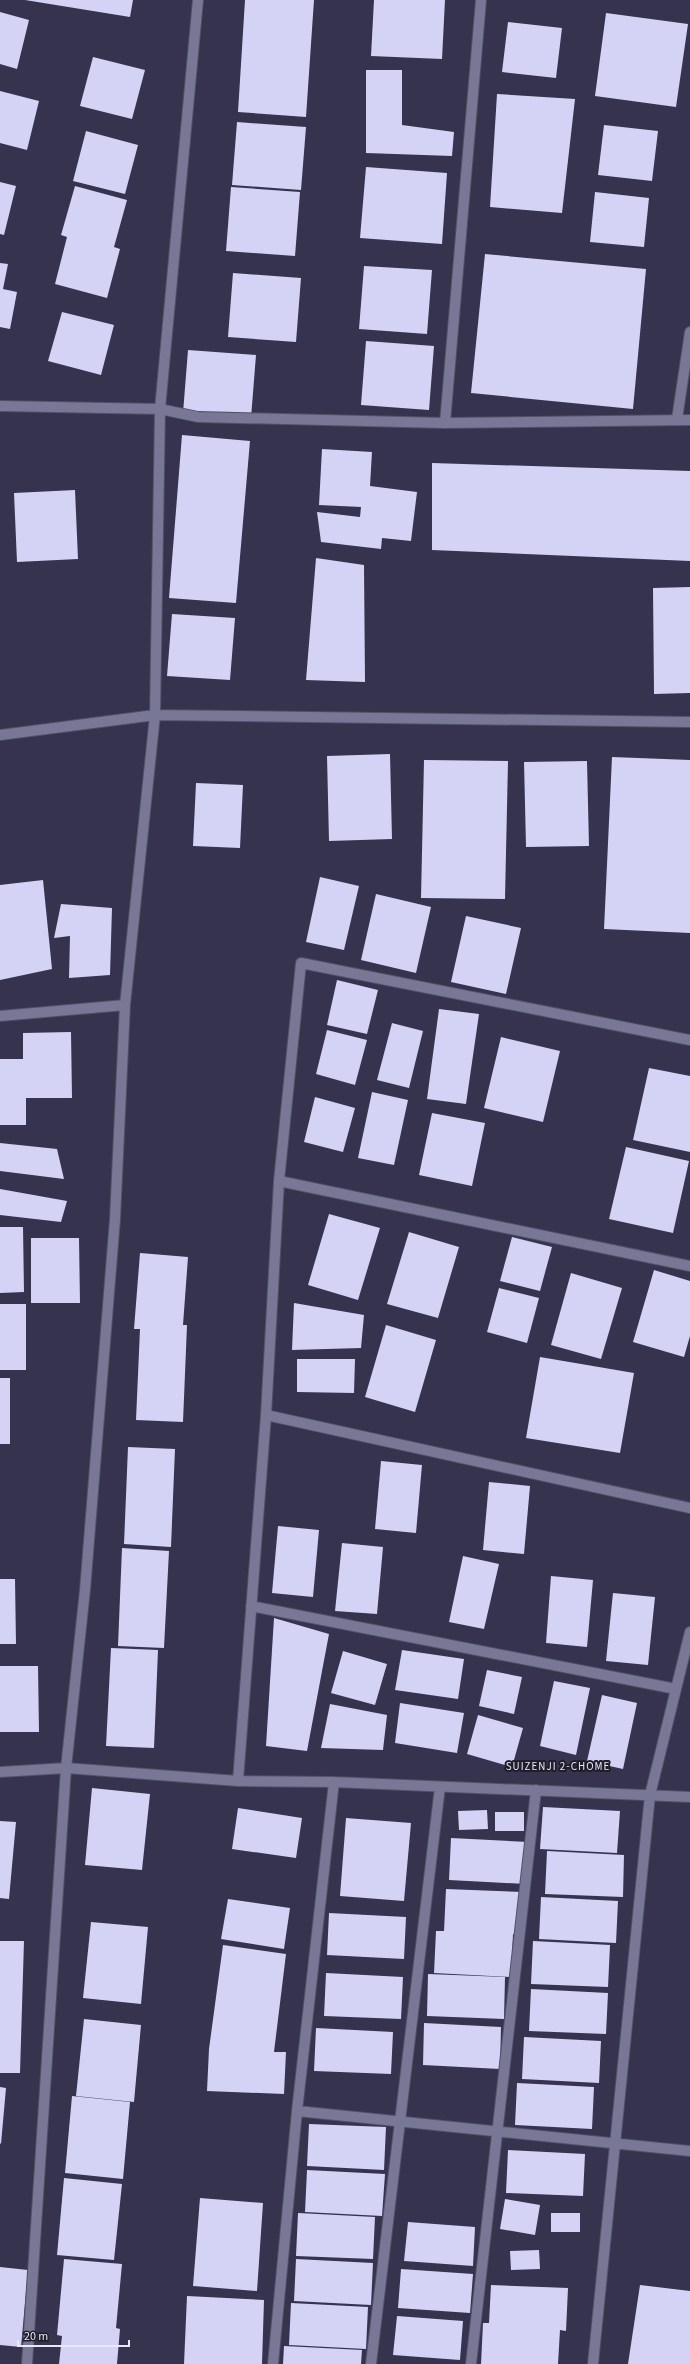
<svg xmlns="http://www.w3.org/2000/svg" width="690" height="2364" font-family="'Source Sans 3',sans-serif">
<rect width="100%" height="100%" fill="#35334e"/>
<path fill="#d4d3f6" d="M25 0H133L130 17Z
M245 0H314L306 117 238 112Z
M374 0H445L442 59 371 56Z
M0 12 29 20 17 69 0 64Z
M606 13 688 24 676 107 595 96Z
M508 22 562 28 556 78 502 72Z
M93 57 145 70 132 119 80 106Z
M366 70H402V125L454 132 452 156 366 153Z
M0 91 39 101 27 150 0 143Z
M497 94 575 99 562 213 490 207Z
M237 122 306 127 301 190 232 185Z
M604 125 658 131 652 181 598 175Z
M86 131 138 145 125 194 73 181Z
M366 167 447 173 442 244 360 238Z
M0 182 16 186 4 235 0 234Z
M75 186 127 200 114 247 120 249 107 298 55 284 67 237 61 235Z
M231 187 300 192 295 256 226 251Z
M595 192 649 198 644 247 590 242Z
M485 254 646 269 633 409 471 393Z
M0 263 8 264 3 289 17 292 10 329 0 327Z
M364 266 432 270 427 334 359 329Z
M233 273 301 278 296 342 228 337Z
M62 312 114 325 101 375 48 361Z
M366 341 434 346 429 410 361 405Z
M188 350 256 355 251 418 183 413Z
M182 435 250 441 236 603 169 598Z
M322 449 372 452 370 486 417 492 411 541 382 538 381 549 321 542 317 512 360 517 361 507 319 505Z
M432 463 690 471V561L432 550Z
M75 490 78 559 17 562 14 493Z
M316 558 364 565 365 682 306 680Z
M690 587V693L654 694 653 588Z
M172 614 235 618 230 680 167 676Z
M390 754 392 839 329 841 327 756Z
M612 757 690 760V933L604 929Z
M424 760 508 761 505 899 421 898Z
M587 761 589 846 526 847 524 762Z
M196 783 243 785 240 848 193 846Z
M320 877 359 886 344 950 306 942Z
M43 880 52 969 0 980V885Z
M376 894 431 907 416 973 361 960Z
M61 904 112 908 110 975 69 978 70 936 54 938Z
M466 916 521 928 506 994 451 982Z
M337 980 378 990 367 1034 327 1025Z
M439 1009 479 1014 466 1104 427 1099Z
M392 1023 423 1031 409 1088 377 1080Z
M327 1030 367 1040 355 1085 316 1074Z
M71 1032 72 1098H26V1125H0V1059H23V1033Z
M501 1037 560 1051 543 1122 484 1108Z
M649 1068 690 1076V1152L633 1140Z
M372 1092 408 1100 394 1165 358 1158Z
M315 1097 355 1108 343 1152 304 1142Z
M432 1113 485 1123 472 1186 419 1175Z
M0 1143 57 1149 64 1179 0 1171Z
M626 1147 689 1161 673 1233 609 1219Z
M0 1189 67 1201 61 1222 0 1215Z
M329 1214 380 1228 358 1300 308 1285Z
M0 1227H23L24 1292 0 1293Z
M409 1232 459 1247 438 1318 387 1304Z
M512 1237 552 1247 540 1291 500 1281Z
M31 1238H79L80 1303H31Z
M140 1253 188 1257 183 1325H187L183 1422 136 1420 140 1329H134Z
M654 1270 690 1281V1336L684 1357 633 1342Z
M571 1273 622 1288 601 1359 551 1345Z
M499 1288 539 1298 527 1343 487 1332Z
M294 1303 364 1315 361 1348 292 1350Z
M0 1304H26V1370H0Z
M386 1325 436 1340 415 1412 365 1397Z
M540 1357 634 1373 620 1453 526 1438Z
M297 1359H355L354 1393 297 1392Z
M0 1378H10V1444H0Z
M128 1447 175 1449 171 1547 124 1544Z
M381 1461 422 1465 416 1533 375 1529Z
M489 1482 530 1486 524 1554 483 1550Z
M278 1526 319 1530 313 1597 272 1593Z
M342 1543 383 1547 377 1614 335 1611Z
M122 1548 169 1551 164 1648 118 1646Z
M463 1556 499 1564 484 1629 449 1622Z
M551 1576 593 1580 587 1647 546 1643Z
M0 1579H15L16 1644H0Z
M613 1593 655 1597 648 1665 606 1661Z
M274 1618 329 1634 307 1751 266 1746Z
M111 1648 158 1650 154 1748 106 1746Z
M402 1650 464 1659 458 1699 395 1690Z
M343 1651 387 1664 375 1705 331 1693Z
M0 1666H38L39 1732H0Z
M487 1670 522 1677 514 1714 479 1706Z
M554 1681 590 1688 576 1755 540 1746Z
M602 1695 637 1703 623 1769 587 1761Z
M400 1703 464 1713 457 1753 395 1743Z
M330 1704 387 1715 383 1750 321 1748Z
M478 1715 523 1728 512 1767 467 1754Z
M92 1788 150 1794 142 1870 85 1865Z
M543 1807 620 1811 617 1853 540 1849Z
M238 1808 302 1818 296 1858 232 1849Z
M487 1810 488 1829 459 1830 458 1811Z
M495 1812H524V1831H495Z
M346 1818 411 1823 404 1901 340 1896Z
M0 1821 16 1822 9 1899 0 1898Z
M451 1838 528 1842 526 1884 449 1880Z
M547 1851 624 1855 623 1897 545 1894Z
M446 1889 523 1892 521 1935 513 1934 511 1977 434 1973 436 1931H444Z
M541 1897 618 1901 616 1943 539 1939Z
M228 1899 290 1908 284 1949 221 1939Z
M329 1913 406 1917 404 1959 327 1955Z
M91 1922 148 1927 141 2004 83 1998Z
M0 1941H24L20 2073H0Z
M533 1941 610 1945 608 1987 531 1984Z
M223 1945 286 1954 274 2052H286L284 2094 207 2091 209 2049Z
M326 1973 403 1977 401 2019 324 2016Z
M428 1974 505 1977 504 2019 427 2016Z
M531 1989 608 1993 606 2034 529 2031Z
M84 2019 141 2025 134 2102 76 2096Z
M424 2023 501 2027 500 2069 423 2065Z
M316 2028 393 2032 391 2074 314 2071Z
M524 2037 601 2041 599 2083 522 2079Z
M517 2083 594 2087 592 2129 515 2125Z
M0 2087 6 2088 1 2144 0 2143Z
M72 2096 130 2102 123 2179 65 2173Z
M309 2124 386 2127 384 2170 307 2166Z
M508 2150 585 2154 583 2196 506 2193Z
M307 2170 385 2174 382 2216 305 2212Z
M64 2178 122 2184 114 2260 57 2255Z
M200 2198 263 2203 257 2291 193 2286Z
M505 2199 540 2205 535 2235 500 2229Z
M298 2213 375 2217 373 2259 296 2256Z
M551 2213H580V2232H551Z
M408 2222 475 2227 473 2266 404 2261Z
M539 2250 540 2269 511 2270 510 2251Z
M64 2259 122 2264 116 2328 120 2329 117 2364H59L62 2336 57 2335Z
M296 2259 373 2263 371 2305 294 2301Z
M0 2267 28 2270 21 2347 0 2345Z
M401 2269 473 2274 470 2313 398 2308Z
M491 2285 568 2288 566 2331 560 2330 558 2364H481L483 2323H489Z
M640 2285 690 2291V2364H628Z
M187 2296 264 2300 262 2364H184Z
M291 2303 368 2307 366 2349 289 2345Z
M397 2316 463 2321 460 2360 393 2355Z
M284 2346 362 2350 361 2364H283Z"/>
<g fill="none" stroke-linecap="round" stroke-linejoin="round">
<defs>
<path id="minor" d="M0 406 160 409 198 417 445 423 690 420
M677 419 690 332
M445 423 481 0
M0 735 155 715 690 722
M0 1016 125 1005
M279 1181 690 1266
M266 1415 690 1508
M251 1606 676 1689
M0 1772 66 1768 238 1781 334 1782 690 1797
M238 1781 266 1415 279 1181 301 963 690 1040
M297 2111 690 2151
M27 2364 66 1768 85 1590 115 1219 125 1005 155 715 160 409 198 0
M273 2364 297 2111 334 1782
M371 2364 440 1787
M471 2364 536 1790
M593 2364 650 1795 690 1632"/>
</defs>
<use href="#minor" stroke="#525067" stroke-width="12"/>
<use href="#minor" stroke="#797796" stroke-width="10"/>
</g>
<g text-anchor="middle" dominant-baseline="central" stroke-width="4" stroke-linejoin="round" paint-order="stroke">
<g font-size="11" letter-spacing="1" fill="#e8e8f9" stroke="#1e1d29">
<text x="558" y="1766">SUIZENJI 2-CHOME</text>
</g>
</g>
<path d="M18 2340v6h111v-6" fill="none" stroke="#e8e8f9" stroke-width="2"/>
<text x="24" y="2340" font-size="12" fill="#e8e8f9" stroke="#1e1d29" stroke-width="3" paint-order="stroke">20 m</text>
</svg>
